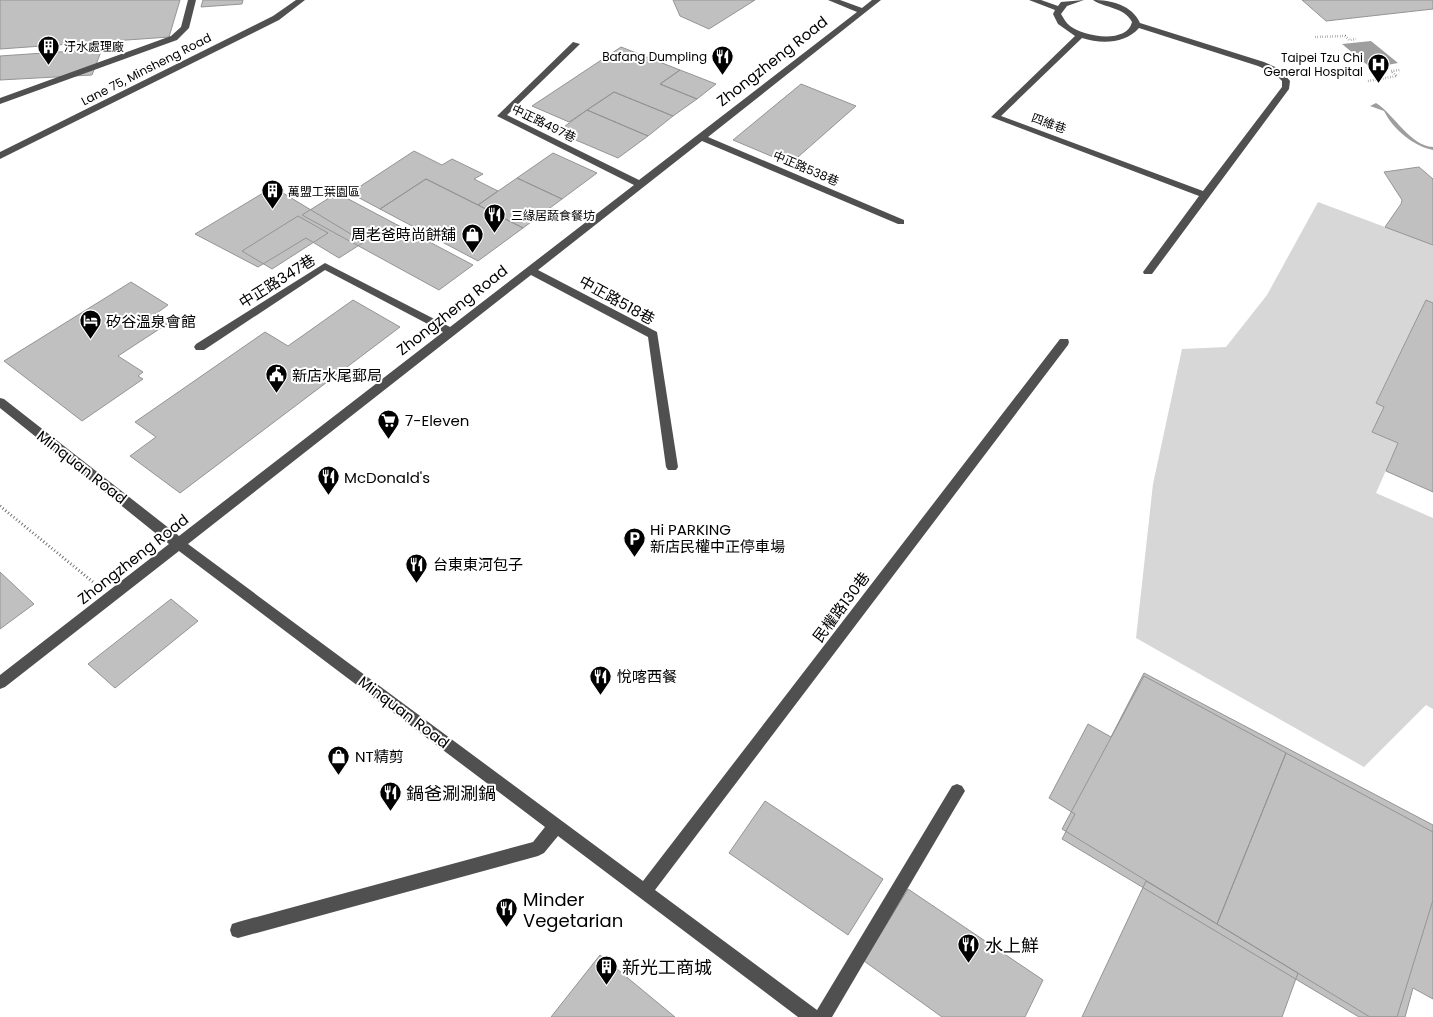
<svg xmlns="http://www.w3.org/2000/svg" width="1433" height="1017" font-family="Poppins,'Noto Sans TC',sans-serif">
<rect width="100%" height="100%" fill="#fff"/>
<path fill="#d7d7d7" d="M1318 202 1433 245V303L1426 300 1376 402 1384 407 1372 432 1398 443 1376 493 1433 518V709L1426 705 1364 767 1136 638 1153 484 1182 349 1226 347 1267 295Z"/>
<path fill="#9e9e9e" d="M1371 41 1398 63 1371 68 1342 44Z
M1376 103C1394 114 1410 146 1433 147V150C1413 146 1393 129 1384 111L1370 106Z"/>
<path fill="#c0c0c0" stroke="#949494" d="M0 0H180L169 37 0 49Z
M203 0H243L242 4 201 7Z
M673 0H755L709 29 680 16Z
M1302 0H1433V9L1326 21Z
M621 47 680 70 660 84 697 99 673 116 614 92 569 122 532 106Z
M102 49 92 75 0 80V56Z
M680 70 716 84 697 99 660 84Z
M801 84 856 106 790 164 733 140Z
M614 92 673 116 648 136 587 110Z
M587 110 648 136 618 158 557 132Z
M414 151 442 165 452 159 483 174 474 179 498 191 478 205 426 179 380 209 350 193Z
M553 153 597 173 562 199 517 178Z
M1419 167 1433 179V245L1385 227 1401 204 1402 200 1384 172Z
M517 178 562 199 523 228 478 205Z
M426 179 478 205 523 228 478 261 380 209Z
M273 187 364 242 339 258 306 238 258 267 195 234Z
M337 193 473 265 439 290 302 215Z
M298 216 328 233 272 269 242 251Z
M131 282 168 305 154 315 167 324 118 356 143 372 138 376 143 379 82 421 4 361Z
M353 300 400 327 180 493 130 456 156 437 135 422 265 332 288 346Z
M1426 300 1433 303V492L1386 471 1398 443 1372 432 1384 407 1376 403Z
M0 572 34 604 0 629Z
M171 599 198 621 115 688 88 664Z
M1144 673 1433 825V999L1413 988 1405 1017H1359L1062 839 1075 814 1049 798 1088 724 1111 737Z
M1144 676 1286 753 1217 924 1062 829Z
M1286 753 1433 832V900L1397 1017H1370L1217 924Z
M765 801 883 879 848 935 729 853Z
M1146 881 1298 973 1282 1017H1082Z
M908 889 1043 980 1025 1017H942L864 961Z
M600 955 675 1017H551Z"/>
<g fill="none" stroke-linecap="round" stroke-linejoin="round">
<path stroke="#727272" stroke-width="2.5" stroke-dasharray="0.5 2" stroke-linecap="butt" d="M1315 37 1345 36 1349 40 1356 39
M1368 81 1397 76 1391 71 1400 70"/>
<path stroke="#727272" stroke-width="3" stroke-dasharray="1 2.5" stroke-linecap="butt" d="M0 506 93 582"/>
<path fill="#505050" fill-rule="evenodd" d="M188 0H196L189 28 177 40 0 104V98L171 36 181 27Z
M296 0H305L279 20 0 159V152L273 16Z
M828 0H840L862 8 872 0H881L708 137 904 220V224H898L702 141 538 270 657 332 678 467 676 470H668L666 467 648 337 531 275 188 544 643 881 1060 339H1068L1069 342 1068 345 655 890 817 1010 952 786 957 784 962 786 965 791 962 796 832 1017H798L558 836 544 853 538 856 238 938 232 936 230 930 232 924 238 922 533 842 545 827 179 551 5 687 0 689V675L169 544 0 408V398L4 399 179 536 443 332 325 270 204 350H196L194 347 196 344 325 263 450 327 634 185 497 116 573 42 580 44 507 115 639 180 857 12Z
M1029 0H1041L1058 6 1061 2 1084 0 1067 6 1061 14C1064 19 1066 23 1070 26 1084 37 1127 44 1132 22 1124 7 1105 8 1093 0 1111 0 1132 5 1140 23L1264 62 1280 69 1290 81 1289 89 1152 274H1144L1143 272 1199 196 991 117 1075 36 1058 24 1053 14 1055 10ZM1139 28 1258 66 1274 73 1282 81V87L1203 191 1001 116 1082 38C1101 44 1125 44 1139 28Z"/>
</g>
<defs>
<symbol id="building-pin" viewBox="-11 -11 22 30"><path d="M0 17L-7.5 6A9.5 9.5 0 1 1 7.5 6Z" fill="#000" stroke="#fff"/><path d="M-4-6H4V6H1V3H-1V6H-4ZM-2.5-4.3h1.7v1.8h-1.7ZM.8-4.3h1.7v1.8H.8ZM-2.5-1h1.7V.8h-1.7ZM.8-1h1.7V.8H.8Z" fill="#fff"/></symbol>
<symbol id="restaurant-pin" viewBox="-11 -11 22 30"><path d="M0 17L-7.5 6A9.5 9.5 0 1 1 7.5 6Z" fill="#000" stroke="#fff"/><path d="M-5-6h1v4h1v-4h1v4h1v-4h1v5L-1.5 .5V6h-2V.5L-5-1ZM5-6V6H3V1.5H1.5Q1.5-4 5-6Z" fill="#fff"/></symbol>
<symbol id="hospital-pin" viewBox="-11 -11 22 30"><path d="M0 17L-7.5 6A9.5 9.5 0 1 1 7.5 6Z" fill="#000" stroke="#fff"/><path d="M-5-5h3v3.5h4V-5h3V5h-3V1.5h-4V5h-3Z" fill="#fff"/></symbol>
<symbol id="shop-pin" viewBox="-11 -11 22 30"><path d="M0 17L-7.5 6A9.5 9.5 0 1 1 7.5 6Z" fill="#000" stroke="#fff"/><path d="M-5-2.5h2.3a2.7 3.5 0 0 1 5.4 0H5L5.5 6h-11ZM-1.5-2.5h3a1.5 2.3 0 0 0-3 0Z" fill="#fff"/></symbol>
<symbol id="hotel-pin" viewBox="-11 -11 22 30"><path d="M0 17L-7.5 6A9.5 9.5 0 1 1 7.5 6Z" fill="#000" stroke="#fff"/><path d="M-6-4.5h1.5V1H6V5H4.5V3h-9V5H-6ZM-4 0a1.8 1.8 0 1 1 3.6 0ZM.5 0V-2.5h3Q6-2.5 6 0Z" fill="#fff"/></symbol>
<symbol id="civic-pin" viewBox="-11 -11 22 30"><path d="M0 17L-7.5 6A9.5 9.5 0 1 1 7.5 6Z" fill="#000" stroke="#fff"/><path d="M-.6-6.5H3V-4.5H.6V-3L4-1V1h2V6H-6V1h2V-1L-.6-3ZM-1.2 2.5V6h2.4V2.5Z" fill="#fff"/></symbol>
<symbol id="supermarket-pin" viewBox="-11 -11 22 30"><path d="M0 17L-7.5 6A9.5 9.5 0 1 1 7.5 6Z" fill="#000" stroke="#fff"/><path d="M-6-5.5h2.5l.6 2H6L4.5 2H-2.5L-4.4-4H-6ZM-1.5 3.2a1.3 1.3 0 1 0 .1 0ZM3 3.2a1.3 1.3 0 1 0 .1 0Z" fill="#fff"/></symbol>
<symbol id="parking-pin" viewBox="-11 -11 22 30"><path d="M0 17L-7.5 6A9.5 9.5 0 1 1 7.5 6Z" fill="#000" stroke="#fff"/><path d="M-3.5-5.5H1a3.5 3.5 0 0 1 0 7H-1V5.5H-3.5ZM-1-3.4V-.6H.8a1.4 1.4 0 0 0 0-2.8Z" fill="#fff"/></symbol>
</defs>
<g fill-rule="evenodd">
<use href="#building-pin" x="36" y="34" width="25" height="34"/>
<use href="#restaurant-pin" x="710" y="44" width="25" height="34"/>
<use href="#hospital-pin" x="1366" y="52" width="25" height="34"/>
<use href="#building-pin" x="260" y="178" width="25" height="34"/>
<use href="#restaurant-pin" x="482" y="202" width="25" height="34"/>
<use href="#shop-pin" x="460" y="222" width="25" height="34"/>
<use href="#hotel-pin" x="78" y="308" width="25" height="34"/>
<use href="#civic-pin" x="264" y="362" width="25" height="34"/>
<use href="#supermarket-pin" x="376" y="408" width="25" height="34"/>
<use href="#restaurant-pin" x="316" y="464" width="25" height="34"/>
<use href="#parking-pin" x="622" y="526" width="25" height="34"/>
<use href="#restaurant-pin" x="404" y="552" width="25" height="34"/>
<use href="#restaurant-pin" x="588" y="664" width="25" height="34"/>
<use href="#shop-pin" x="326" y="744" width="25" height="34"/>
<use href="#restaurant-pin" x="378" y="780" width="25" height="34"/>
<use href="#restaurant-pin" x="494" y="896" width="25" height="34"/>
<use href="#restaurant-pin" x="956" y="932" width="25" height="34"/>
<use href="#building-pin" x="594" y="954" width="25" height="34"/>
</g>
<g text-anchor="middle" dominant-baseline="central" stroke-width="4" stroke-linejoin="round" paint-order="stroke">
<g font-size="12" fill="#000" stroke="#fff" text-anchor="start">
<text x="64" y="46">汙水處理廠</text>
<text x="707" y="56" text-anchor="end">Bafang Dumpling</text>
<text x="1363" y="57" text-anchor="end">Taipei Tzu Chi<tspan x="1363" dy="14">General Hospital</tspan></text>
<text x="288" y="191">萬盟工葉園區</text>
<text x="511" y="215">三緣居蔬食餐坊</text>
</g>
<g font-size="12" fill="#000" stroke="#fff">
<text transform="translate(146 69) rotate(-27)">Lane 75, Minsheng Road</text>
<text transform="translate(544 123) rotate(26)">中正路497巷</text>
<text transform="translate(1049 123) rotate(20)">四維巷</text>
<text transform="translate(806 168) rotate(23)">中正路538巷</text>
</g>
<g font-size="15" fill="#000" stroke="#fff">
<text transform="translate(772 61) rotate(-38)">Zhongzheng Road</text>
<text transform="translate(277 281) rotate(-32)">中正路347巷</text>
<text transform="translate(617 300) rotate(29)">中正路518巷</text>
<text transform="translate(452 310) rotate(-38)">Zhongzheng Road</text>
<text transform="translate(82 467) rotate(38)">Minquan Road</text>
<text transform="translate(133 559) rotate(-38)">Zhongzheng Road</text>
<text transform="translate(841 607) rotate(-53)">民權路130巷</text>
<text transform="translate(404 712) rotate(37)">Minquan Road</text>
</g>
<g font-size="15" fill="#000" stroke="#fff" text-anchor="start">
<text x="456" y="234" text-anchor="end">周老爸時尚餅舖</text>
<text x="106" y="321">矽谷溫泉會館</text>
<text x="292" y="375">新店水尾郵局</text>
<text x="405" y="420">7-Eleven</text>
<text x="344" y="477">McDonald's</text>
<text x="650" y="529">Hi PARKING<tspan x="650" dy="17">新店民權中正停車場</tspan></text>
<text x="433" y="564">台東東河包子</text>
<text x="617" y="676">悅喀西餐</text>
<text x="355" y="756">NT精剪</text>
</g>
<g font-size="18" fill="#000" stroke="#fff" text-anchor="start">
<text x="406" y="793">鍋爸涮涮鍋</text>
<text x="523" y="899">Minder<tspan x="523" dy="21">Vegetarian</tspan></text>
<text x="985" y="945">水上鮮</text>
<text x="622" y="967">新光工商城</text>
</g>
</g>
</svg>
